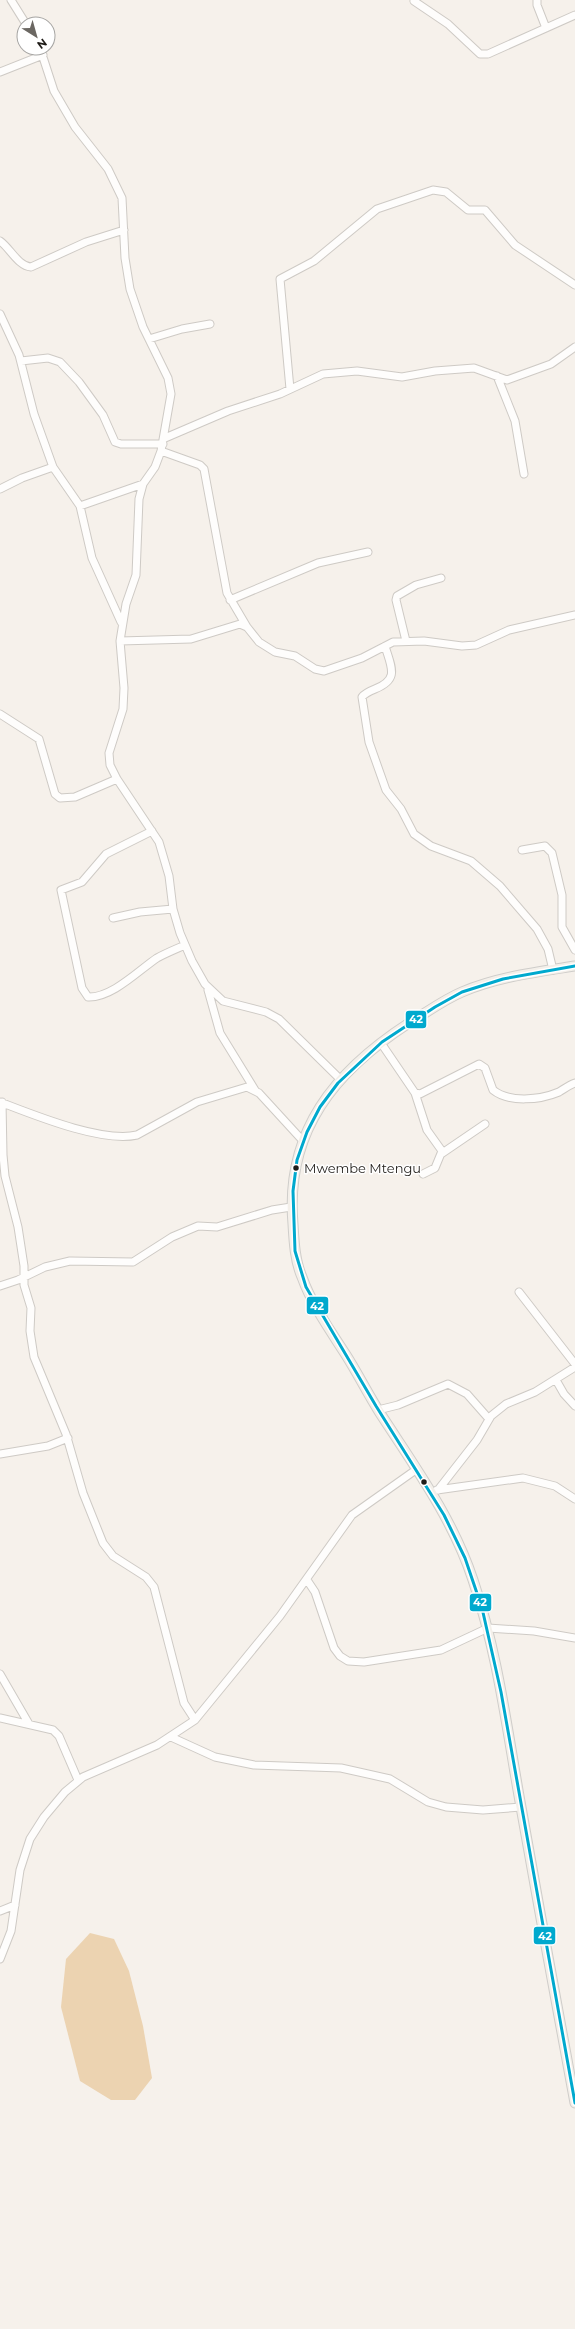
<svg xmlns="http://www.w3.org/2000/svg" width="575" height="2329" font-family="Montserrat,sans-serif">
<rect width="100%" height="100%" fill="#f6f1eb"/>
<path fill="#ecd3b1" d="M90 1933 114 1939 129 1971 143 2026 152 2078 135 2100H111L80 2081 61 2007 66 1959Z"/>
<g fill="none" stroke-linecap="round" stroke-linejoin="round">
<defs>
<path id="minor" d="M11 0 26 24
M537 0V5L546 28
M414 1 448 24 480 54H488L575 15
M40 48 54 91 75 127 108 169 122 198 125 258 130 289 143 327 168 378 171 394 161 451 155 467 143 484 139 499 136 575 126 604 120 641 124 688 123 709 109 753 110 765 117 779 159 842 169 876 173 909 180 933 192 961 205 984 223 1001 266 1012 279 1019 340 1079
M0 72 43 55
M0 241C10 248 18 266 31 267L86 242 124 230
M0 314 19 355 34 414 53 467 80 506 92 558 121 622
M149 339 182 329 210 324
M21 361 48 358 60 362 79 382 103 415 115 442 121 444H163
M497 376 515 421 524 474
M290 389 280 279 314 261 377 209 433 190 446 192 468 210H485L515 245 575 285
M165 438 228 411 280 394 323 374 357 371 402 377 435 371 474 368 507 380 551 364 575 347
M161 451 200 465 204 469 227 593 247 627
M0 489 22 478 53 467
M80 506 143 484
M230 600 318 563 368 552
M120 641 191 639 240 624 247 627 259 642 275 652 295 656 315 669 324 671 362 658 393 642 424 641 462 646 476 645 509 630 575 615
M406 641 396 600 397 596 416 585 441 578
M385 646C391 667 400 679 375 689 370 691 365 693 362 697L369 742 386 790 401 809 414 834 431 846 471 861 500 886 537 929 548 949 553 970
M0 714 39 739 55 794 60 798 75 797 117 779
M152 831 106 854 82 882 61 890 82 988 88 997C112 998 139 970 157 958 166 953 176 949 185 945
M522 850 545 846 552 853 562 895V927L575 950
M113 918 140 912 173 909
M208 990 220 1033 255 1090
M381 1043 415 1093 420 1094 479 1064 485 1068 493 1090C509 1103 540 1100 559 1092 564 1089 569 1085 575 1083
M415 1093 427 1130 442 1151 435 1168 423 1174
M0 1102C34 1115 102 1143 137 1135L197 1102 247 1087 259 1093 303 1141
M2 1102 3 1155 5 1176 18 1227 24 1266V1285L31 1308 30 1331 34 1357 66 1434 83 1493 103 1543 113 1556 146 1577 154 1587 184 1703 195 1720
M441 1154 485 1124
M0 1286 18 1280 45 1267 70 1261 133 1262 172 1237 198 1226 217 1227 272 1210 291 1207
M519 1292 575 1364
M556 1380 564 1394 575 1406
M378 1410 398 1405 448 1384 467 1394 489 1419
M0 1454 48 1446 68 1438
M437 1490 523 1478 555 1486 575 1499
M438 1490 477 1440 491 1416 506 1404 535 1392 575 1367
M307 1580 315 1592 334 1648 340 1656 348 1661 364 1662 441 1650 488 1628 534 1631 575 1638
M0 1674 29 1724
M0 1718 53 1730 59 1736 78 1780
M171 1737 215 1757 254 1765 341 1768 390 1779 428 1802 446 1807 483 1810 521 1807
M0 1911 15 1905
M0 1959 11 1931 20 1870 30 1839 44 1817 65 1792 83 1777 157 1745 195 1720 280 1616 352 1515 417 1469"/>
<path id="major" d="M575 966C537 972 497 977 462 992 443 1000 426 1013 409 1023 335 1071 285 1131 293 1224 294 1242 295 1261 302 1277 312 1305 330 1330 346 1355 358 1374 368 1394 380 1413 415 1467 453 1519 473 1580 498 1654 507 1730 521 1807 539 1906 556 2004 575 2103"/>
</defs>
<use href="#minor" stroke="#cecac5" stroke-width="9"/>
<use href="#major" stroke="#cfcdca" stroke-width="11"/>
<use href="#minor" stroke="#fefdfc" stroke-width="7"/>
<use href="#major" stroke="#f4f0ea" stroke-width="9"/>
<defs>
<path id="bus-1" d="M575 966 503 979 462 992 435 1007 382 1042 338 1083 320 1107 307 1132 297 1160 293 1191 295 1251 306 1287 376 1406 444 1515 465 1558 482 1608 501 1692 575 2103"/>
</defs>
<use href="#bus-1" stroke="#fff" stroke-width="6"/>
<use href="#bus-1" stroke="#00a9ce" stroke-width="3"/>
</g>
<g fill="#201d19" stroke="#fff" stroke-width="1.5">
<circle cx="296" cy="1168" r="3.5"/>
<circle cx="424" cy="1482" r="3.5"/>
</g>
<g text-anchor="middle" dominant-baseline="central" stroke-width="3" stroke-linejoin="round" paint-order="stroke">
<g font-size="13" fill="#201d19" stroke="#fff" text-anchor="start">
<text x="304" y="1168">Mwembe Mtengu</text>
</g>
</g>
<g stroke="#fff" stroke-width="1.5">
<rect x="405" y="1010" width="22" height="19" rx="4" fill="#00a9ce"/>
<rect x="306" y="1296" width="23" height="19" rx="4" fill="#00a9ce"/>
<rect x="469" y="1593" width="23" height="19" rx="4" fill="#00a9ce"/>
<rect x="533" y="1926" width="23" height="19" rx="4" fill="#00a9ce"/>
</g>
<g font-size="11" text-anchor="middle" font-weight="bold" fill="#fff">
<text x="416" y="1023">42</text>
<text x="317" y="1310">42</text>
<text x="480" y="1606">42</text>
<text x="545" y="1940">42</text>
</g>
<g transform="translate(36 36) rotate(143)"><circle r="19" fill="#ffffff" stroke="#a6a5a3"/>
<path d="M0-3L7 15L0 10L-7 15Z" fill="#6b6762"/>
<text y="-6" font-size="11" font-weight="bold" text-anchor="middle" fill="#201d19">N</text>
</g>
</svg>
